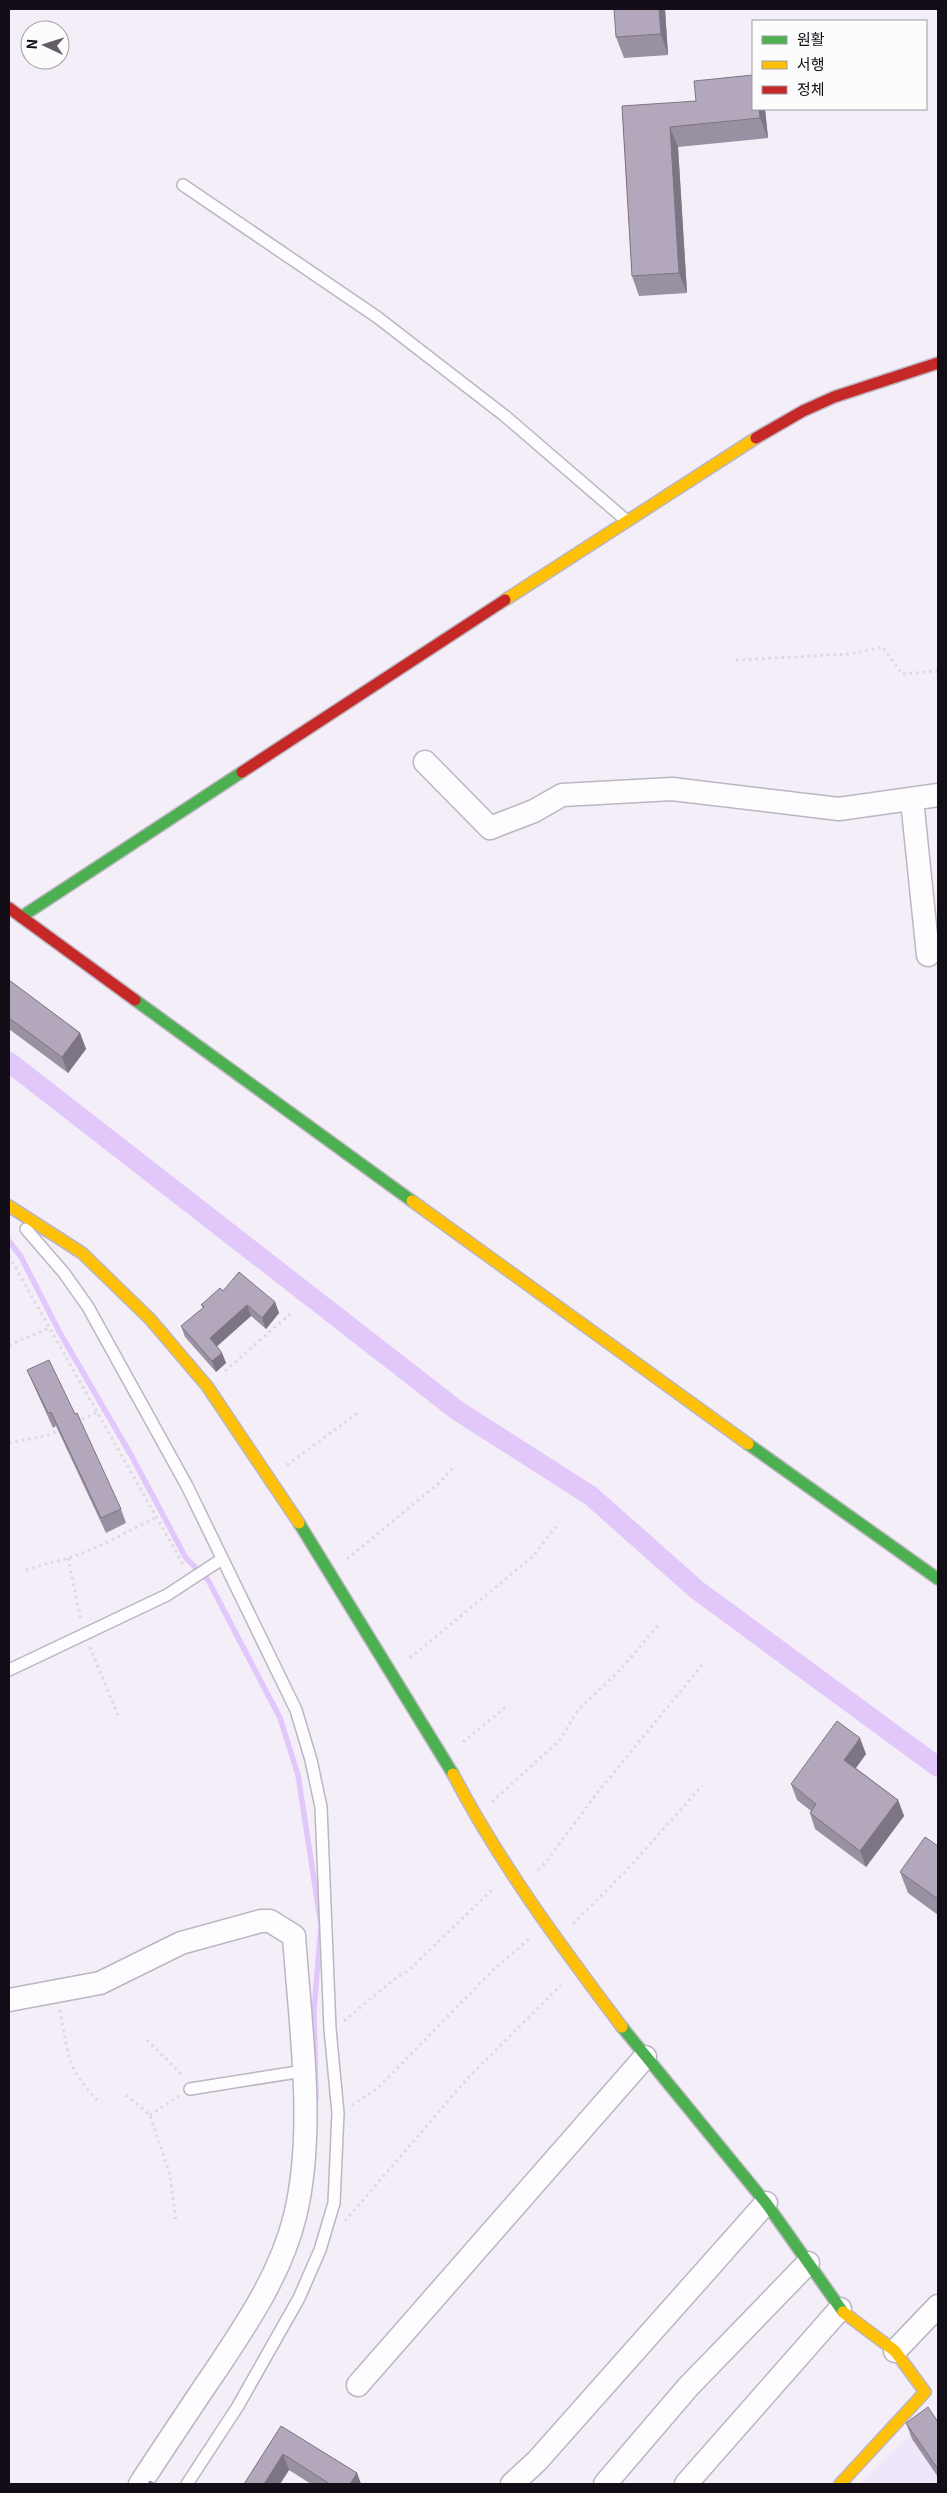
<svg xmlns="http://www.w3.org/2000/svg" width="947" height="2493" font-family="Georgia,'Noto Sans KR',serif">
<rect width="100%" height="100%" fill="#f4eef9"/>
<path fill="#f0e6fa" d="M933 2414 938 2422V2484H859Z"/>
<g fill="none" stroke-linecap="round" stroke-linejoin="round">
<path stroke="#e1c7fa" stroke-width="5.5" d="M9 1241 21 1257 60 1333 131 1455 186 1558 208 1580 280 1718 298 1775 321 1925 314 2011 316 2099"/>
<path stroke="#e1c7fa" stroke-width="20" d="M9 1062 458 1411 591 1496 697 1590 938 1767"/>
<defs>
<path id="lane" d="M183 185 377 317 505 416 627 521
M26 1229 64 1273 88 1307 187 1486 296 1710 311 1760 321 1807 330 2029 338 2113 334 2203 320 2250 299 2298 238 2406 187 2484
M9 1670 167 1595 222 1559
M190 2089 303 2071"/>
<path id="street" d="M425 762 490 828 534 811 562 795 672 789 839 809 938 795
M912 800 928 955
M9 2000 100 1983 181 1943 261 1921H270L294 1936C300 2024 316 2131 295 2216 281 2273 248 2322 216 2370 190 2408 165 2446 140 2484
M895 2351 938 2306
M358 2385 645 2057
M512 2484 537 2461 766 2203
M605 2484 688 2387 808 2263
M686 2484 840 2309"/>
<path id="fast" d="M21 917 242 772
M135 1000 412 1201
M748 1444 938 1579
M299 1523 453 1774
M622 2027 766 2203 843 2312"/>
<path id="slow" d="M505 600 756 438
M412 1201 748 1444
M9 1206 82 1253 150 1319 207 1386 299 1523
M453 1774C500 1864 561 1946 622 2027
M840 2484 925 2392 895 2351 843 2312"/>
<path id="jam" d="M756 438 803 411 834 397 938 363
M242 772 505 600
M9 908 135 1000"/>
</defs>
<use href="#lane" stroke="#bbb6c0" stroke-width="14"/>
<use href="#street" stroke="#bbb6c0" stroke-width="25"/>
<use href="#fast" stroke="#bbb6c0" stroke-width="14"/>
<use href="#slow" stroke="#bbb6c0" stroke-width="14"/>
<use href="#jam" stroke="#bbb6c0" stroke-width="14"/>
<path stroke="#dbdadd" stroke-width="3" stroke-dasharray="2.5 4" stroke-linecap="butt" d="M736 660 850 654 883 647 902 674 938 671
M9 1256 184 1566
M9 1345 49 1328
M225 1371 290 1314
M76 1422 98 1412
M9 1443 49 1435 61 1429
M287 1465 359 1412
M68 1558 81 1620
M347 1559 439 1483 453 1468
M26 1570C40 1565 54 1562 68 1558 98 1549 128 1531 157 1517
M90 1647 119 1718
M410 1658 532 1557 559 1523
M463 1742 507 1706
M492 1802 560 1740 578 1710 620 1670 660 1623
M538 1870 546 1862 597 1793 703 1664
M573 1924 625 1872 702 1786
M60 2010C68 2055 67 2070 100 2103
M344 2021 393 1980 409 1970 494 1888
M147 2040 184 2077
M126 2095 150 2115 170 2175 176 2223
M352 2105 377 2089 491 1972 529 1939
M150 2115 179 2096
M345 2221 467 2079 561 1985"/>
<use href="#lane" stroke="#fdfcfe" stroke-width="11"/>
<use href="#street" stroke="#fdfcfe" stroke-width="22"/>
<use href="#fast" stroke="#4caf50" stroke-width="11"/>
<use href="#slow" stroke="#ffc107" stroke-width="11"/>
<use href="#jam" stroke="#c62828" stroke-width="11"/>
</g>
<path fill="#9990a1" d="M665 9 668 55 624 58 616 37Z
M622 106 765 109 768 138 678 147 687 293 639 296 632 276Z
M9 980 80 1033 86 1049 68 1073 9 1029Z
M223 1291 275 1302 279 1313 266 1329 251 1316 217 1346 222 1353 226 1363 216 1372 185 1337 181 1326 203 1308 201 1305Z
M27 1370 75 1414 121 1509 126 1523 106 1533 56 1426 53 1428 33 1384Z
M866 1754 856 1768 898 1800 904 1816 866 1867 815 1829 810 1813 811 1811 797 1800 791 1784Z
M938 1846V1915L908 1893 900 1872Z
M938 2422V2477L912 2439 906 2423Z
M281 2426 357 2473 361 2484H311L289 2470 280 2484H244Z"/>
<path fill="#7d7583" d="M659 9H665L668 55 661 34Z
M759 109H765L768 138 760 118Z
M670 127 678 147 687 293 679 273Z
M80 1033 86 1049 68 1073 62 1057Z
M275 1302 279 1313 266 1329 262 1318Z
M247 1305 251 1316 214 1349 210 1338Z
M222 1353 226 1363 216 1372 212 1361Z
M860 1738 866 1754 850 1776 844 1760Z
M898 1800 904 1816 866 1867 860 1851Z
M283 2454 289 2470 280 2484H264Z
M357 2473 361 2484H350Z"/>
<path fill="#b2a7bb" stroke="#7d7583" d="M614 9H659L661 34 616 37Z
M753 75V109H759L760 118 670 127 679 273 632 276 622 106 696 101 694 81Z
M9 980 80 1033 62 1057 9 1018Z
M239 1272 275 1302 262 1318 247 1305 210 1338 222 1353 212 1361 181 1326 204 1307 201 1305 220 1288 223 1291Z
M49 1360 75 1414 77 1413 121 1509 101 1518 51 1412 48 1413 27 1370Z
M837 1721 860 1738 844 1760 898 1800 860 1851 810 1813 816 1804 791 1784Z
M925 1837 938 1846V1899L900 1872Z
M928 2407 938 2422V2469L906 2423Z
M281 2426 357 2473 350 2484H330L283 2454 264 2484H244Z
M150 2481 155 2484H148Z"/>
<rect width="947" height="2493" fill="none" stroke="#120d16" stroke-width="20"/>
<rect x="752" y="20" width="175" height="90" fill="#fcfcfc" stroke="#9e9ca0"/>
<rect x="762" y="36" width="25" height="8" fill="#4caf50" stroke="#9e9ca0"/>
<text x="797" y="45" font-size="15" fill="#120d16">원활</text>
<rect x="762" y="61" width="25" height="8" fill="#ffc107" stroke="#9e9ca0"/>
<text x="797" y="70" font-size="15" fill="#120d16">서행</text>
<rect x="762" y="86" width="25" height="8" fill="#c62828" stroke="#9e9ca0"/>
<text x="797" y="95" font-size="15" fill="#120d16">정체</text>
<g transform="translate(45 45) rotate(274)"><circle r="24" fill="#fcfcfc" stroke="#9e9ca0"/>
<path d="M0-4L9 19L0 12L-9 19Z" fill="#615c65"/>
<text y="-8" font-size="14" font-weight="bold" text-anchor="middle" fill="#120d16">N</text>
</g>
</svg>
